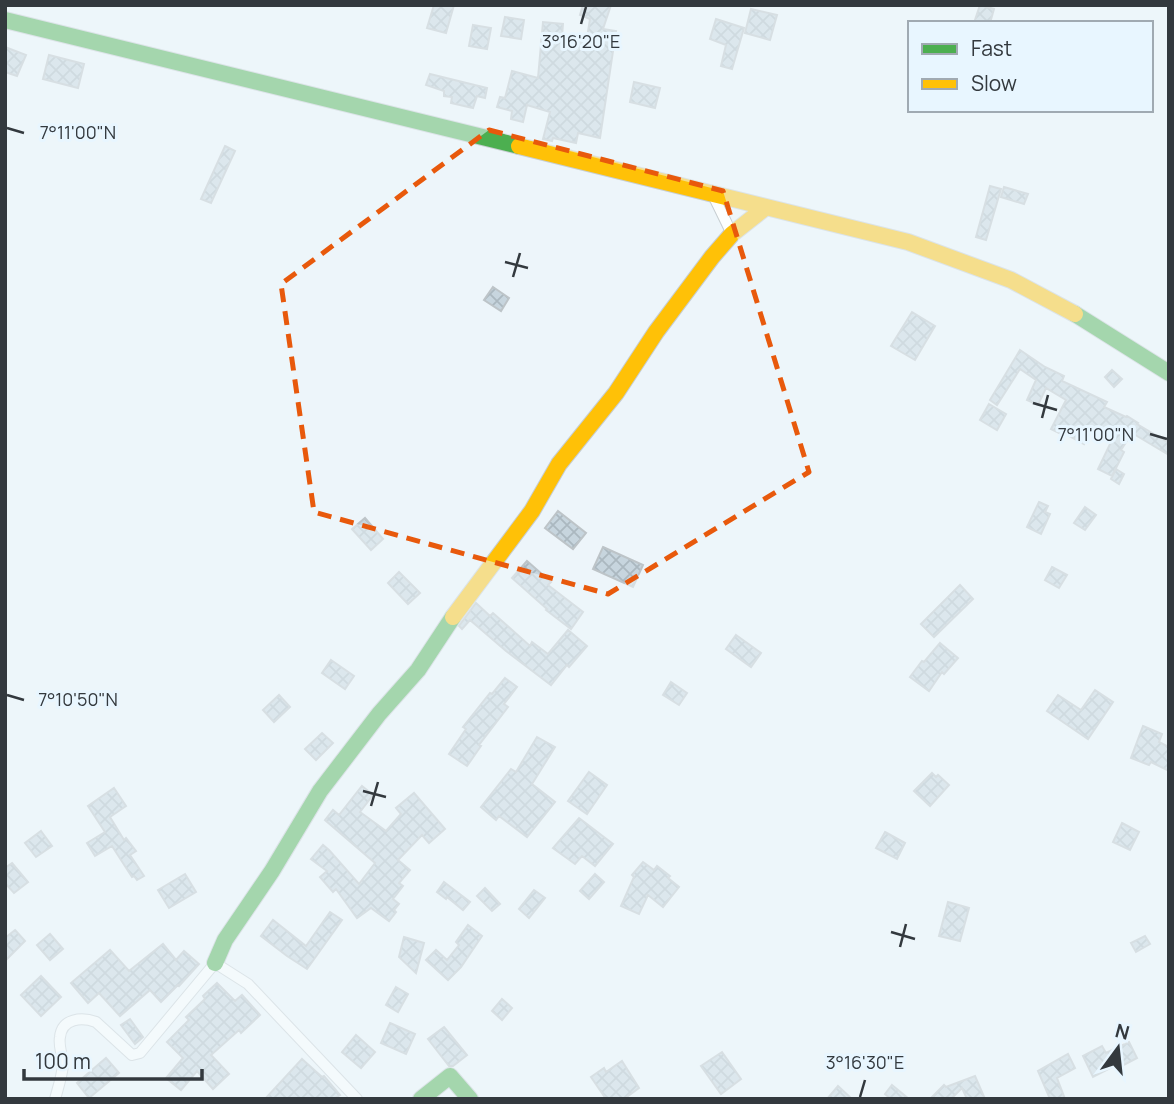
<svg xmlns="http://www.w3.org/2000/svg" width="1174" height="1104" font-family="Manrope,sans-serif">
<defs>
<pattern id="building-cross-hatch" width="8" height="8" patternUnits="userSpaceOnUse" patternTransform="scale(1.75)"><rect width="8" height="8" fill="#c7d5de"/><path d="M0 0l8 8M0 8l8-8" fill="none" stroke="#abb8c0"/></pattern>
</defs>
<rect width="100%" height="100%" fill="#edf5fa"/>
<path fill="url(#building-cross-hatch)" stroke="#bdc4c8" stroke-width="2" d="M434 5H454L446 33 427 28Z
M583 5H611L603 29 616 31 600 138 578 133 576 143 553 138 552 141 543 139 550 112 527 105 523 122 511 119 512 111 497 107 500 97 505 98 512 71 538 78 543 22 563 24 562 36 587 38 590 19 580 15Z
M980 5 994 9 990 23H974Z
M751 9 777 15 770 40 745 33Z
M505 17 524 20 521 39 501 36Z
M716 19 744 28 732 69 721 66 726 45 710 39Z
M473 25 491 28 487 49 469 46Z
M5 47 26 55 17 76 5 72Z
M49 55 84 64 78 88 43 79Z
M430 74 487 88 485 98 477 96 473 108 451 103 452 97 444 96V91L426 85Z
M634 82 660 88 655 108 630 102Z
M225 146 235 151 211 203 201 199Z
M990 186 1001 189 986 240 976 237Z
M1004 187 1028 194 1024 204 1001 197Z
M493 287 509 298 501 311 484 300Z
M912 312 935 326 915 360 891 346Z
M1020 350 1045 367 1064 376 1062 381 1107 402 1104 407 1126 417 1127 416 1138 423 1137 424 1169 443V455L1132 433 1121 450 1124 452 1112 476 1098 469 1113 438 1091 430 1084 444 1064 433 1063 435 1051 429 1066 400 1046 388 1038 405 1027 400 1036 380 1020 369 997 405 990 400Z
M1112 370 1122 379 1114 387 1105 377Z
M989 404 1006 414 997 430 980 420Z
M1116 469 1124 474 1119 484 1111 479Z
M1039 502 1048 506 1045 512 1050 514 1041 534 1027 527Z
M1085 507 1096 515 1085 530 1074 523Z
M558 511 586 533 573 549 545 528Z
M365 518 383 539 371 550 352 529Z
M603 547 643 565 633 587 593 569Z
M527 561 551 582 548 585 583 612 571 629 546 610 547 609 512 578Z
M1052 567 1067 575 1059 588 1045 580Z
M399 572 420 593 408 604 388 583Z
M960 585 973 599 934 637 921 624Z
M476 603 490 616 493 613 530 646 532 642 548 654 568 630 587 646 569 667 567 665 551 685 506 651 470 620 462 629 459 626Z
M736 635 761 653 751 667 726 649Z
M940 643 958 658 944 674 942 672 929 691 910 677 922 661 924 662Z
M331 660 354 676 345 689 322 673Z
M505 678 517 687 504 704 508 707 479 745 481 746 467 766 449 754 466 729 463 727 490 693 492 694Z
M671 682 687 693 679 705 663 695Z
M1095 690 1113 702 1088 739 1047 711 1058 695 1081 710Z
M279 695 290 707 274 722 263 710Z
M1143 726 1162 734 1159 742 1169 747V771L1151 762 1149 765 1131 758Z
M322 733 333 743 316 760 305 749Z
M537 737 555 747 532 784 555 802 527 837 499 816 496 820 481 807 511 769 516 772Z
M589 772 607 785 587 814 568 801Z
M932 773 936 777 938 775 949 785 930 806 914 791Z
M362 786 373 795 360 812 386 831 401 814 396 808 414 793 445 829 429 843 422 835 398 860 410 870 399 883 403 886 393 899 399 904 394 910 396 912 389 921 371 908 357 918 336 889 333 892 320 877 327 871 311 859 323 845 329 850 359 884 375 863 325 820 333 810 339 815Z
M114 788 126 806 110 817 124 840 126 838 136 851 130 855 144 876 137 880 134 876 132 877 112 846 95 856 87 843 105 832 88 806Z
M579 818 613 844 595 866 582 856 575 864 553 848Z
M1122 823 1139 832 1130 850 1113 842Z
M41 831 52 846 36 857 25 843Z
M885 832 905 843 897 859 876 848Z
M643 862 654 870 657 866 670 876 668 878 679 887 663 907 648 895 639 914 621 906 634 877 632 875Z
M12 863 28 882 14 893 5 883V868Z
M185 874 196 892 169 908 158 890Z
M595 874 604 882 589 899 580 891Z
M444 882 470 902 463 910 447 897 446 899 437 892Z
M485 888 500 904 492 911 477 896Z
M534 890 545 898 529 918 519 909Z
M948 902 969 908 960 941 939 936Z
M330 912 342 920 307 969 287 956 261 936 273 920 306 946Z
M468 925 482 936 461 967 448 980 426 960 436 950 447 960 459 945 456 942Z
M15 930 25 941 5 961V938Z
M50 934 63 949 50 960 37 945Z
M1145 936 1150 944 1136 952 1131 943Z
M404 937 424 943 416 973 399 957Z
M163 944 176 960 184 951 199 964 179 986 178 985 161 1002 150 990 120 1016 99 993 88 1003 71 983 110 950 129 971Z
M41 976 61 997 41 1016 21 995Z
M217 983 235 1001 242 995 260 1015 241 1033 239 1030 211 1055 229 1074 213 1089 197 1071 181 1090 166 1078 183 1058 167 1042 189 1020 186 1017 205 999 203 996Z
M396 987 408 994 398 1012 386 1005Z
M502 999 512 1008 502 1020 492 1011Z
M130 1019 143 1037 135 1044 121 1025Z
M390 1023 415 1034 406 1054 381 1043Z
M444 1027 467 1055 453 1066H449L428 1039Z
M356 1035 375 1052 361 1068 342 1052Z
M1129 1042 1137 1058 1120 1067 1118 1064 1093 1077 1083 1056 1102 1046 1106 1053Z
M722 1052 741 1079 721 1094 701 1066Z
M1068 1054 1075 1068 1057 1078 1065 1099H1050L1038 1071Z
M106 1058 119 1073 89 1098 77 1083Z
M302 1059 322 1077 324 1076 340 1095 334 1099H265Z
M622 1061 639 1088 624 1099H606L591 1077 604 1068 606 1072Z
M975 1076 985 1099H967L962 1088 951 1099H930L944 1085 946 1087Z
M892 1085 909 1099H891L885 1094Z
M838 1086 852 1099H827Z"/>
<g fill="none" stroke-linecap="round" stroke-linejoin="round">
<defs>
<path id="street" d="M713 195 732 234
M55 1099C58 1088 62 1076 63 1065 63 1056 58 1046 60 1037 62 1018 82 1017 96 1022L132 1055 140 1053 215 963 248 984 357 1099"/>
<path id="fast" d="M5 20 519 146
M1075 314 1169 373
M215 963 225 940 272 871 320 791 379 714 418 670 453 617
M421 1099 450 1076 470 1099"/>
<path id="slow" d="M519 146 908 242 1011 280 1075 314
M453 617 532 511 559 464 616 393 656 332 712 257 732 234 765 208"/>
</defs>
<use href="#street" stroke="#c7ced2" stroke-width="12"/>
<use href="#fast" stroke="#c7ced2" stroke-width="18"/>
<use href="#slow" stroke="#c7ced2" stroke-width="18"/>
<use href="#street" stroke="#fcfefe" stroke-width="10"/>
<use href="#fast" stroke="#4caf50" stroke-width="16"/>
<use href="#slow" stroke="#ffc107" stroke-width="16"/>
</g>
<path d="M0 0H1174V1104H0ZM489 130 723 191 809 472 608 594 314 512 281 284Z" fill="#edf5fa" fill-opacity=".55" fill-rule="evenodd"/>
<path fill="none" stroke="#e8590c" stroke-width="5" stroke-dasharray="14 9" stroke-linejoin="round" d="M489 130 723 191 809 472 608 594 314 512 281 284Z"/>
<path fill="none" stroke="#33393e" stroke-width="2.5" d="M581 24 586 7M7 128 24 133M505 262 528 268M513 277 520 253M1033 403 1057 410M1042 418 1048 395M1150 434 1167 439M7 695 24 700M363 791 386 797M371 806 378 782M891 932 915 939M900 947 906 924M860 1097 865 1080"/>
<g font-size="18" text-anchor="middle" fill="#33393e" stroke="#e8f6ff" stroke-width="6" stroke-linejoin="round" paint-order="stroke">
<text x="581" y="48">3°16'20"E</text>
<text x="78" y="139">7°11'00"N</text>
<text x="1096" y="441">7°11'00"N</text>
<text x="78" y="706">7°10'50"N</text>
<text x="865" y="1069">3°16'30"E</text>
</g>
<rect width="1174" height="1104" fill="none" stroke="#33393e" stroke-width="14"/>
<rect x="908" y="21" width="245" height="91" fill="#e8f6ff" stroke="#a0aab2" stroke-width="2"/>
<rect x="922" y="44" width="35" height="10" fill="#4caf50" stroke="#a0aab2" stroke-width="2"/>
<text x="971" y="56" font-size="21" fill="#33393e">Fast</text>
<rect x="922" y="79" width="35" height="10" fill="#ffc107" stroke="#a0aab2" stroke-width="2"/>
<text x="971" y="91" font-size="21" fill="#33393e">Slow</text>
<g transform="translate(1118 1048) rotate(15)" stroke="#e8f6ff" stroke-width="5" paint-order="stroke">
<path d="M0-5L12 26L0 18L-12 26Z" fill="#33393e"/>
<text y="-10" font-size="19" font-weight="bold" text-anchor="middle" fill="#33393e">N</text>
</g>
<path d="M24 1069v10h178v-10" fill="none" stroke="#33393e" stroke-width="3.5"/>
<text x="35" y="1069" font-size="21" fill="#33393e" stroke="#e8f6ff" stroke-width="5" paint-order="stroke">100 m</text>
</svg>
